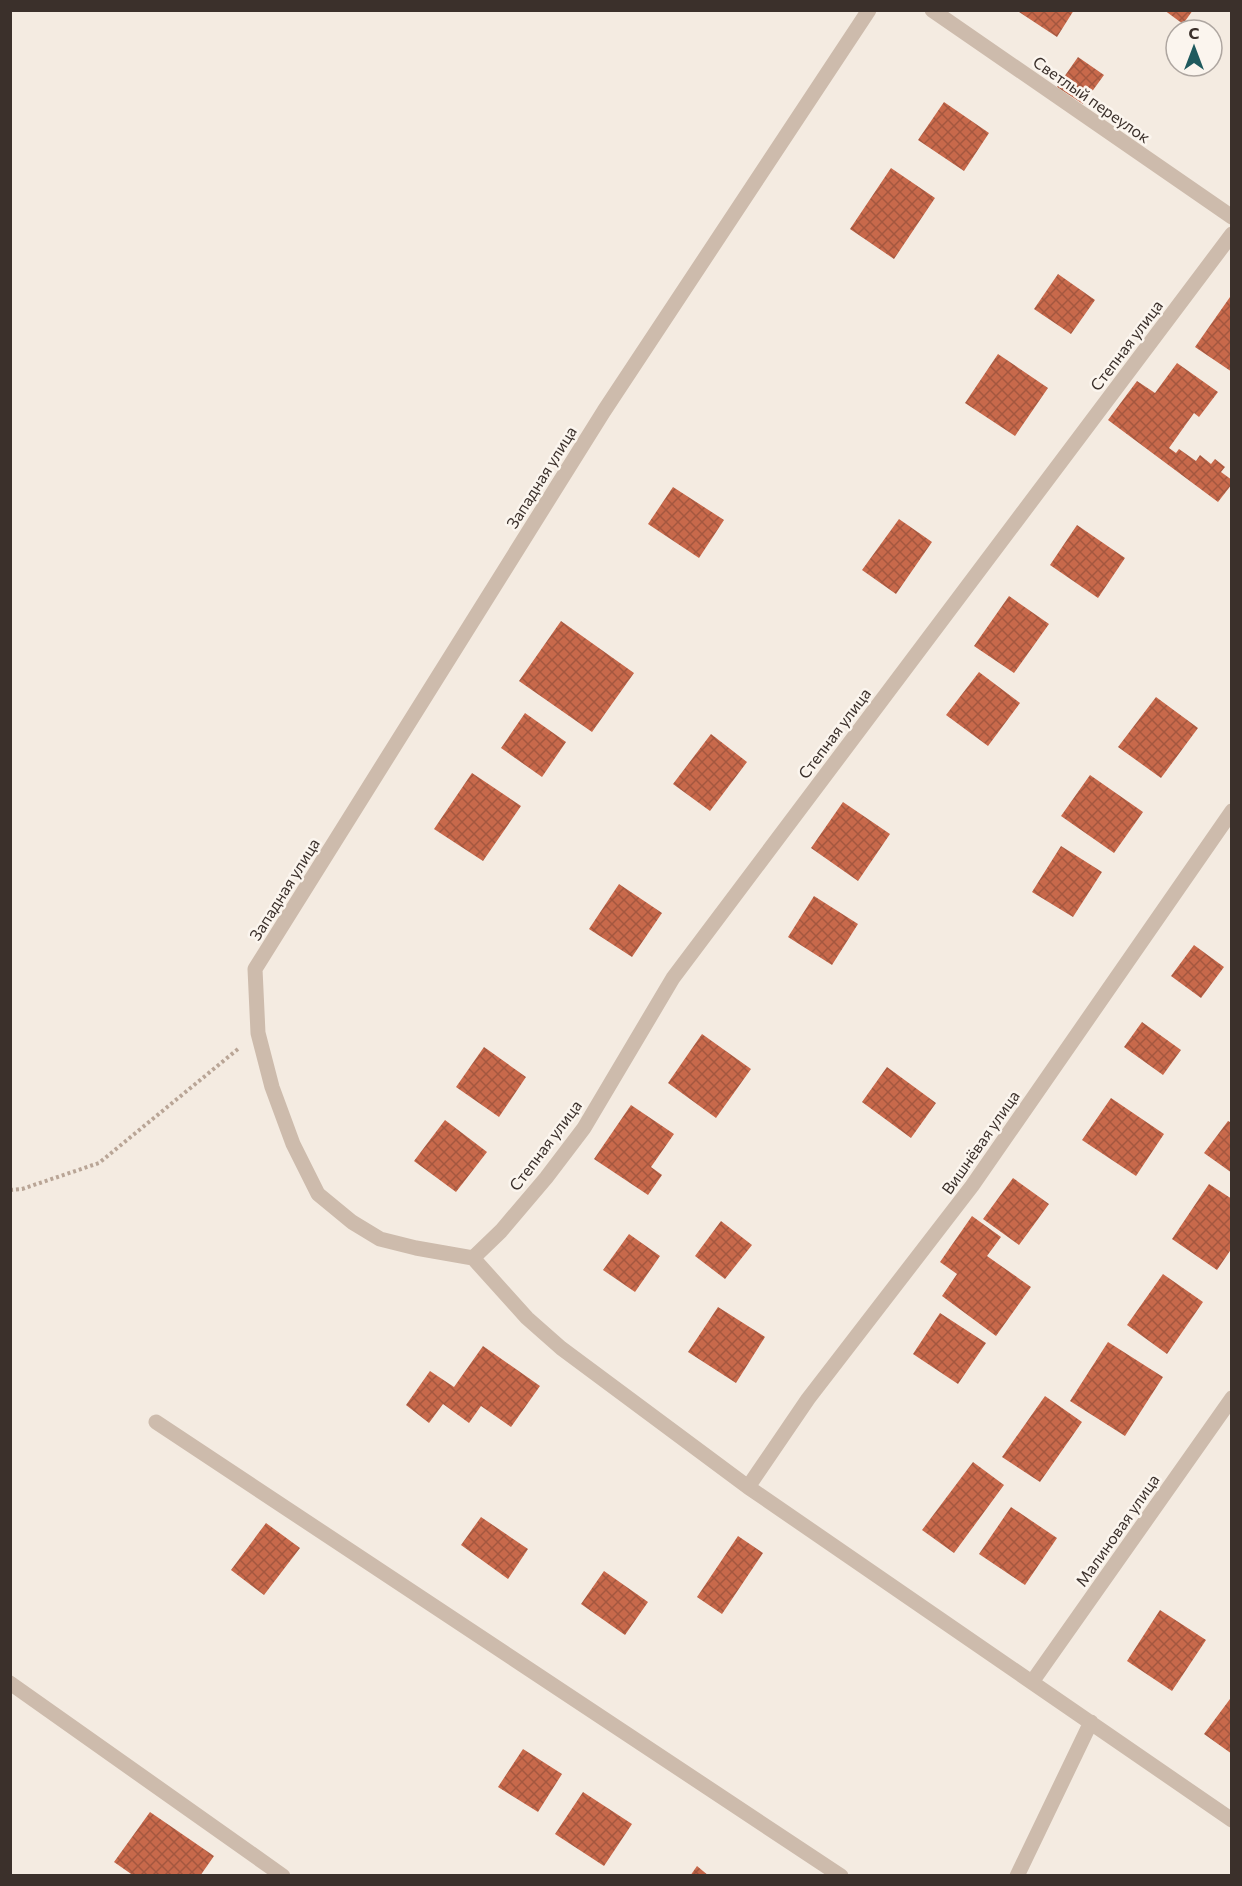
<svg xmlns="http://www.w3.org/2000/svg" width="1242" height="1886" font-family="Commissioner,sans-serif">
<defs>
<pattern id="building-cross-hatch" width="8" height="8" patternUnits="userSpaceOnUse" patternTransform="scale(1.5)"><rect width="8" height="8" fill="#c8694b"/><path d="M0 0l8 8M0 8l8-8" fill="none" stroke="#a4573f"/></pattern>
</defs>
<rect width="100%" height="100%" fill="#f4ebe1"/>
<path fill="url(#building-cross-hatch)" d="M1016 10H1074L1057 37Z
M1164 10H1193L1183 24Z
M1078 57 1104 75 1083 104 1057 87Z
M944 102 989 133 964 171 918 140Z
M891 168 935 198 894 259 850 229Z
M1058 274 1095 300 1071 334 1034 309Z
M1230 297 1232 298V372L1195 347Z
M998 354 1048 388 1015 436 965 403Z
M1177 363 1218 392 1199 417 1194 413 1169 448 1176 453 1179 449 1196 461 1200 455 1211 464 1215 459 1225 467 1221 472 1232 480V484L1218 502 1108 420 1137 381 1155 393Z
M673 487 724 520 699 558 648 524Z
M899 519 932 542 896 594 862 570Z
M1077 525 1125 558 1098 598 1050 565Z
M1009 596 1049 624 1014 673 974 646Z
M561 621 634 673 592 732 519 681Z
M979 672 1020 703 988 746 946 715Z
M1156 697 1198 728 1161 778 1118 747Z
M525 713 566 742 542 777 501 748Z
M711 734 747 762 710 811 673 784Z
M472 773 521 806 483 861 434 829Z
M1090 775 1143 812 1114 853 1061 816Z
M843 802 890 834 858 881 811 848Z
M1061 846 1102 872 1073 917 1032 892Z
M619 884 662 913 632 957 589 929Z
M814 896 858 924 832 965 788 937Z
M1194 945 1224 967 1201 998 1171 976Z
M1142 1022 1181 1050 1163 1075 1124 1047Z
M702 1034 751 1069 716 1118 668 1083Z
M484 1047 526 1077 499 1117 456 1087Z
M887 1067 936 1103 911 1138 862 1102Z
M1111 1098 1164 1134 1136 1176 1082 1140Z
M631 1105 674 1134 651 1167 662 1175 648 1195 594 1159Z
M445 1120 487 1152 456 1192 414 1161Z
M1228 1121 1232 1123V1173L1204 1153Z
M1013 1178 1049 1204 1019 1245 983 1219Z
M1209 1184 1232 1199V1248L1217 1270 1172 1239Z
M972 1216 1001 1237 987 1256 1031 1287 996 1336 942 1296 957 1274 940 1262Z
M721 1221 752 1245 725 1279 695 1256Z
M629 1234 660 1256 635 1292 603 1270Z
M1163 1274 1203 1302 1167 1354 1127 1325Z
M718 1307 765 1337 736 1383 688 1352Z
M940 1313 986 1343 958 1384 913 1354Z
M1108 1342 1163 1377 1125 1436 1070 1401Z
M483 1346 540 1386 511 1427 481 1406 469 1423 443 1404 429 1423 406 1405 430 1371 454 1387Z
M1045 1396 1082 1422 1040 1482 1002 1457Z
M973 1462 1004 1485 954 1553 922 1530Z
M1011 1507 1057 1538 1025 1585 979 1554Z
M481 1517 528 1549 508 1579 461 1545Z
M266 1523 300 1548 264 1595 231 1570Z
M738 1536 763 1553 722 1614 697 1597Z
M604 1571 648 1602 625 1635 581 1604Z
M1160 1610 1206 1640 1172 1691 1127 1661Z
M1230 1699 1232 1700V1754L1204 1734Z
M523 1749 562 1774 538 1812 498 1787Z
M583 1792 632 1824 604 1866 555 1834Z
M150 1812 214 1856 200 1876H134L114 1862Z
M697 1866 709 1876H690Z"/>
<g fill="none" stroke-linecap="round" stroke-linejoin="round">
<path stroke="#b9a596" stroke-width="4" stroke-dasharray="3 3" stroke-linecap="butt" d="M10 1190 22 1189 99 1163 238 1049"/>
<path stroke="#cdbbac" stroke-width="15" d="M869 10 604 411 255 969 258 1033 272 1087 293 1144 318 1194 352 1222 380 1239 416 1248 473 1258 527 1318 561 1348 748 1487 1232 1820
M932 10 1232 217
M473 1258 501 1231 546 1178 584 1128 673 978 1232 234
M156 1422 841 1876
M748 1487 808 1399 972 1186 1232 811
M1032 1682 1232 1398
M10 1683 283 1876
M1017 1876 1091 1722"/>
</g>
<g text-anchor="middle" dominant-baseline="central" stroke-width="5" stroke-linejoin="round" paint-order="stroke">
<g font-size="16" fill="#3b302b" stroke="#fbf5ee">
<text transform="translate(1092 99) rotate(35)">Светлый переулок</text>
<text transform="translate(1126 345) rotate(-53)">Степная улица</text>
<text transform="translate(541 477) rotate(-58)">Западная улица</text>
<text transform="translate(834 733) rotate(-53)">Степная улица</text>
<text transform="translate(284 889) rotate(-58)">Западная улица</text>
<text transform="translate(980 1142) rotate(-55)">Вишнёвая улица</text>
<text transform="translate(545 1145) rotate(-53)">Степная улица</text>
<text transform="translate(1117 1530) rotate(-55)">Малиновая улица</text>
</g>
</g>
<rect width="1242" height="1886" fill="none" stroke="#3b302b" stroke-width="24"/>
<g transform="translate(1194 48)"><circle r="28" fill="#fbf5ee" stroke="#aea6a0" stroke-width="1.5"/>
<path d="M0-4.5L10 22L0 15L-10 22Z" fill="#1f5a5e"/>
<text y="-9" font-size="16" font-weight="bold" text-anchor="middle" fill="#3b302b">С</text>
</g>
</svg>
